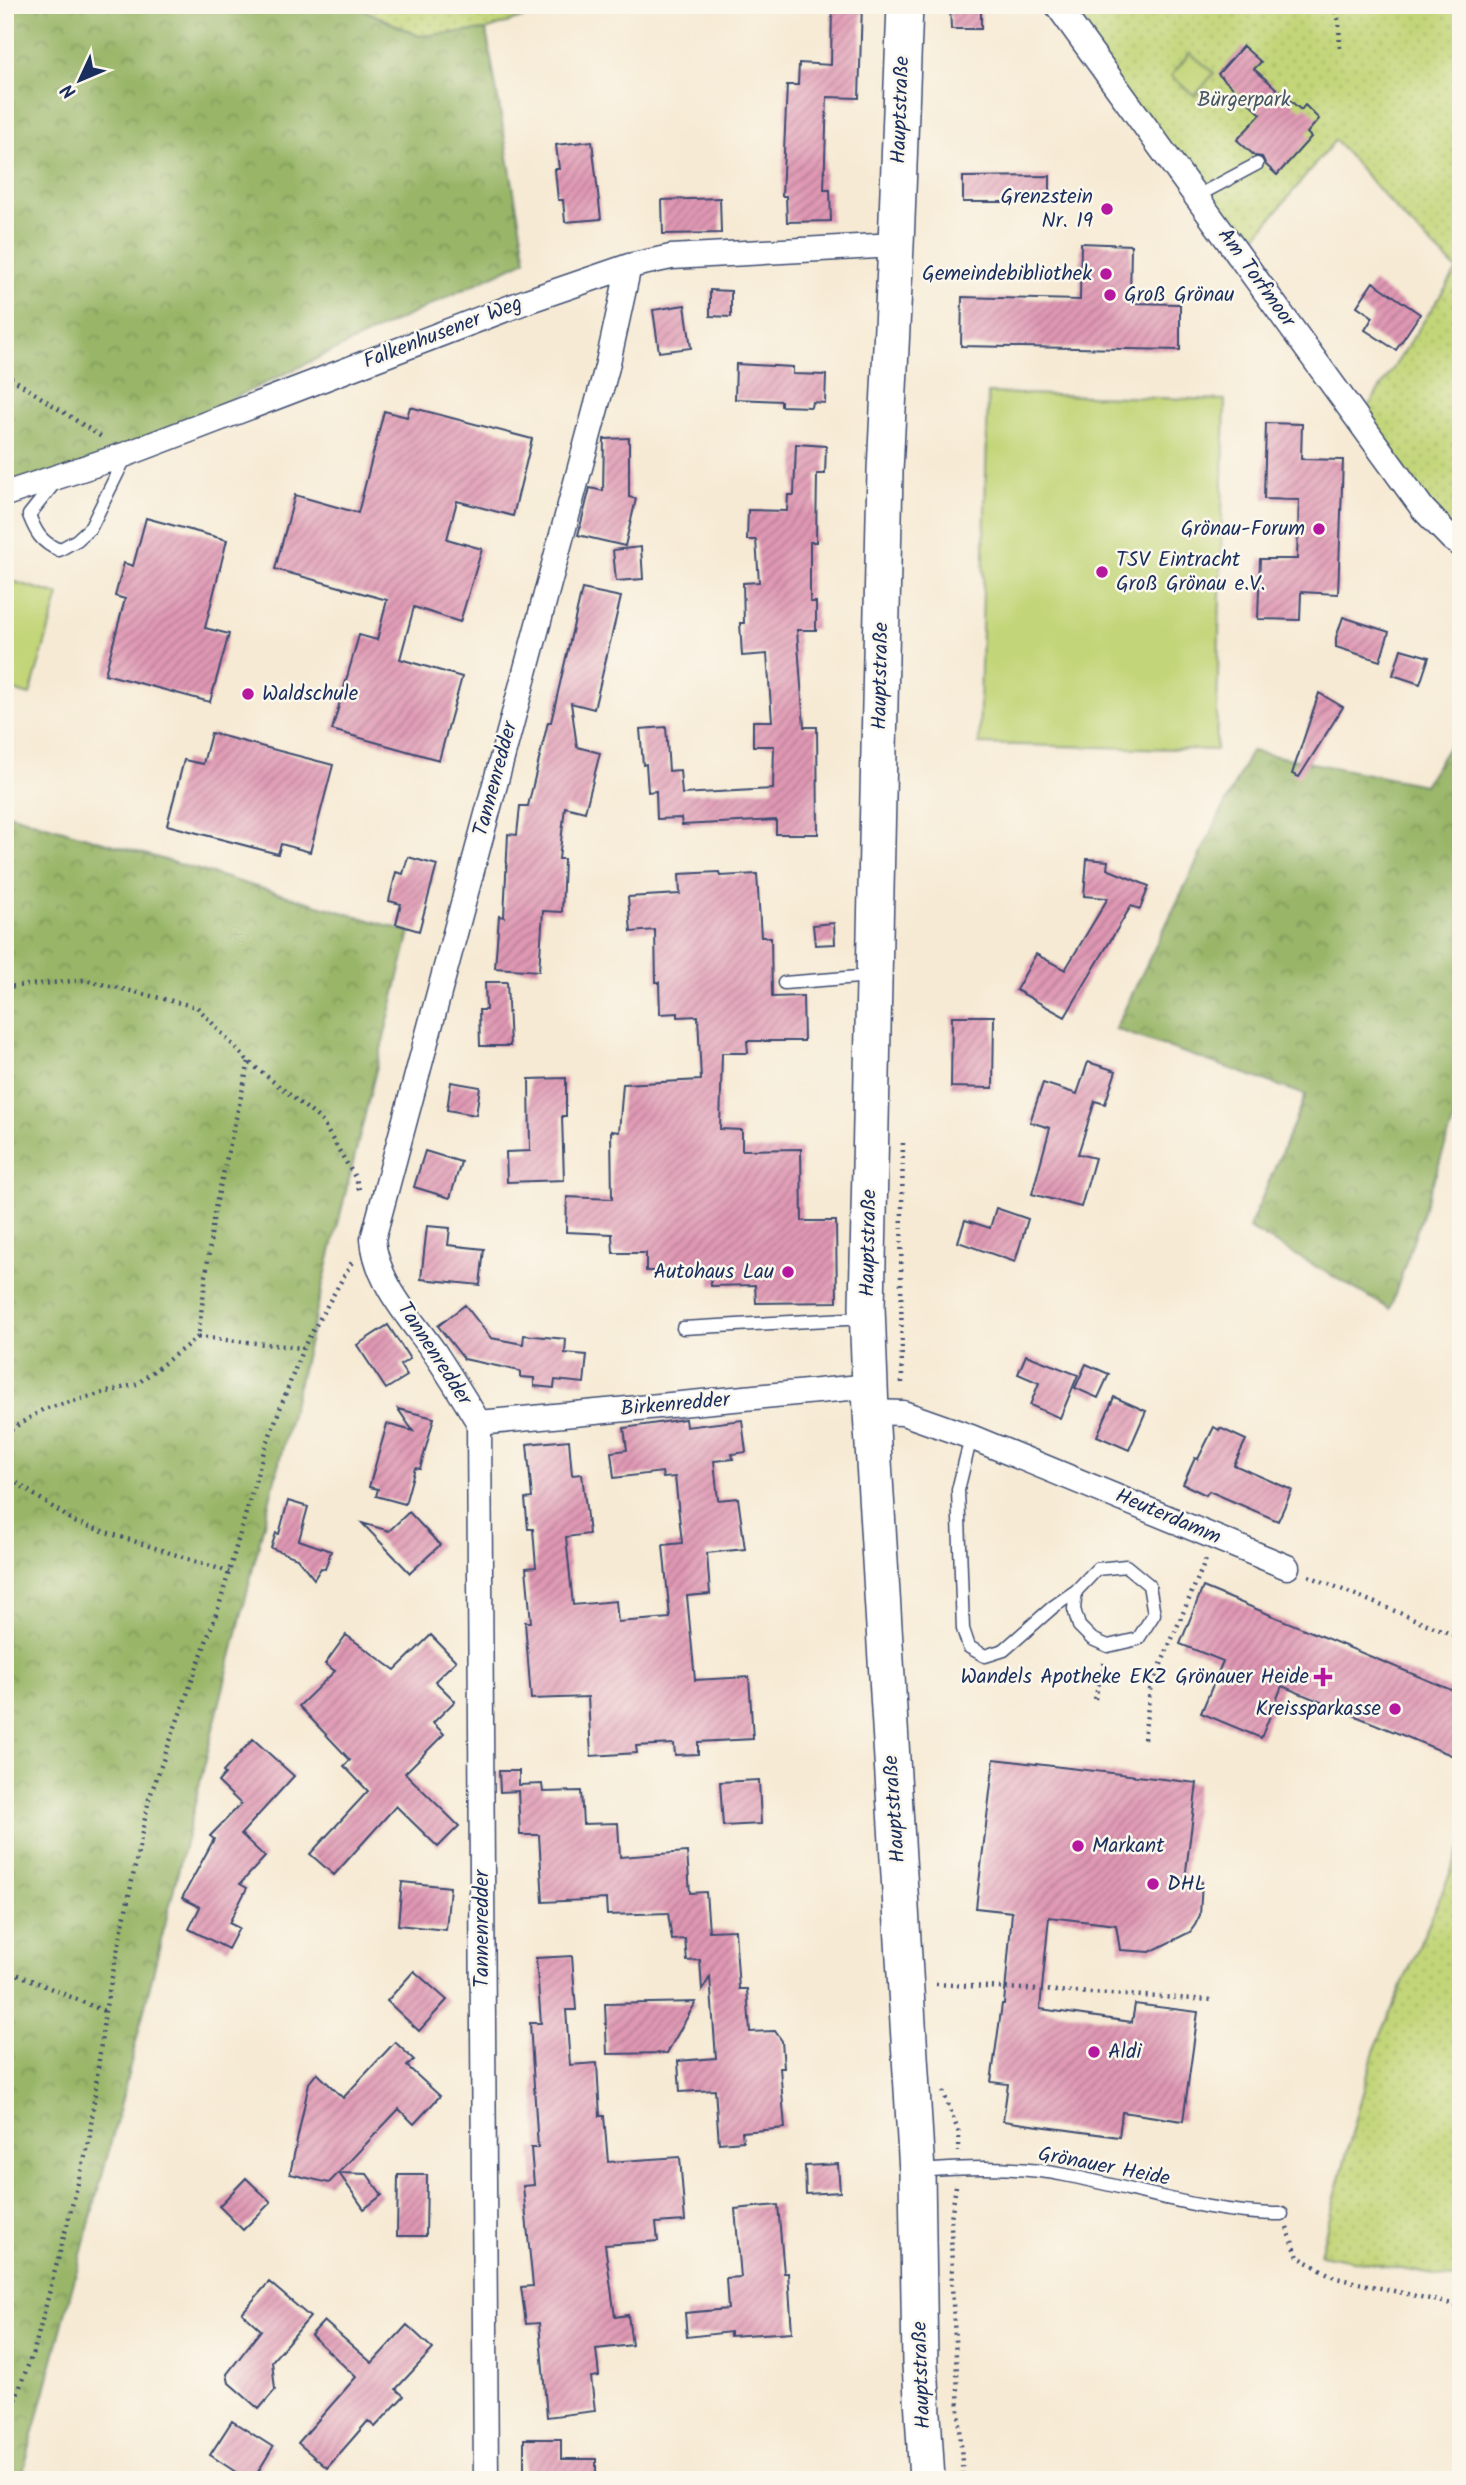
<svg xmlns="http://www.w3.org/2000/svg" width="1466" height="2485" font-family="Kalam,sans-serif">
<defs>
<pattern id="green-dots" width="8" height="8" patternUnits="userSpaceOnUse" patternTransform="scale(1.75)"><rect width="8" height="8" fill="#c2d578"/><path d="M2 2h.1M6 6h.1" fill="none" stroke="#a6b76a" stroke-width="1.8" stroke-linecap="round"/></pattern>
<pattern id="forest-crowns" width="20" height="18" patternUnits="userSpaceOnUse" patternTransform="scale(1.75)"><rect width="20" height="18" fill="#99b668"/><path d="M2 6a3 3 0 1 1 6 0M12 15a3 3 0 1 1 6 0" fill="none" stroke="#7c9459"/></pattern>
<pattern id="building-hatch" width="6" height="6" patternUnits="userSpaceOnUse" patternTransform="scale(1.75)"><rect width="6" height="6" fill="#e098b3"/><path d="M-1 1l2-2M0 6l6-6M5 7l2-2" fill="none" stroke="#b57c95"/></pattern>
</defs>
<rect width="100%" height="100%" fill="#fbf7ec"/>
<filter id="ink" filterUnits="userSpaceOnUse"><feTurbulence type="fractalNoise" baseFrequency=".0143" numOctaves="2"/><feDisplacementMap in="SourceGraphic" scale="14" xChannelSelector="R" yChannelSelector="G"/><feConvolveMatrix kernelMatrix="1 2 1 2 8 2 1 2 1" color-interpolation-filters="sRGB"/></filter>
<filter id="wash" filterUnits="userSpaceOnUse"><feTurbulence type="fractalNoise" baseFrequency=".00686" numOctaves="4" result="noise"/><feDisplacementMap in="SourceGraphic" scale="28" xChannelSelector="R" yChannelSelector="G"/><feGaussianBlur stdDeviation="1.57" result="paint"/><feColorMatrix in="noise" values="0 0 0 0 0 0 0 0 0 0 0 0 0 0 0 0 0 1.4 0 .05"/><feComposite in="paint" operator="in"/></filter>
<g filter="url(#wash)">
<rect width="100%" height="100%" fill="#f6ead4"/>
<path fill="url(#green-dots)" stroke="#6e826b" stroke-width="2" d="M353 5H560L486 30 419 36Z
M1056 5H1461V544L1357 424 1457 270 1400 214 1335 140 1240 256Z
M1461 1848V2280L1320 2254 1374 2051Z"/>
<path fill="url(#forest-crowns)" stroke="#5a7263" stroke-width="2" d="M5 5H353L419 36 486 30 526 260 5 506Z
M1461 727V1099L1390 1309 1249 1228 1306 1095 1115 1029 1251 751 1424 785Z
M5 813 410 932 115 2127 21 2480H5Z"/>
<path fill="#c2d578" stroke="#6e826b" stroke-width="2" d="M1190 53 1214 73 1195 96 1171 76Z
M988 393 1225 400 1216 750 979 744Z
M5 579 59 595 30 695 5 688Z"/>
<g id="blocks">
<path fill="url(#building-hatch)" d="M832 5H862L859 98 827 97 824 190H830L831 221 787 222 786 196H782L787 85H798L799 63 831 65Z
M950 5H981V29H951Z
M1243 46 1261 62 1254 69 1301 110 1305 105 1319 119 1307 133 1311 137 1277 175 1266 165 1262 157 1255 156 1237 140 1261 114 1218 74Z
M592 141 601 219 565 222 563 200H558L555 169H559L556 145Z
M1050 176V202H963V177Z
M720 198 721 233 663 234 662 200Z
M1081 243 1131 245 1130 303 1180 304V350L961 346 962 297 1080 300Z
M1373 282 1420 314 1396 350 1365 330 1373 317 1357 306Z
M710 290 731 291V317L710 316Z
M685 305 691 348 659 352 653 310Z
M736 364 793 367V374L826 375 825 403 812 402 811 407 781 406V401L735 399Z
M410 407 532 439 513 516 457 501 447 539 482 549 460 622 414 607 400 659 462 677 439 760 332 730 359 635 377 640 387 600 275 569 295 495 358 513 384 411 407 417Z
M1266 423 1302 424 1301 459 1343 460 1338 594 1301 592 1300 620 1258 619 1260 559H1297L1299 500 1264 499Z
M629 438V497L636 499 625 546 578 535 590 488 603 491 604 439Z
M796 444 826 446 825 474H817L816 542H810V602H816V630H797L804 727H817L818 834H776V820L682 825 681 818 657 819 656 791 648 792 646 764 643 765 640 729 666 727 669 771 680 770 682 794 773 789 774 746H753V721H772L767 654 742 656 740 623H744L743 583 759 582 756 540H747L748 510 787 511 788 495H794Z
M146 518 227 540 205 628 229 634 210 702 105 674 125 599 115 596 124 563 133 566Z
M641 547 643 579 616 581 613 550Z
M582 589 621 597 594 709 571 703 577 747 600 753 585 812 565 807 559 859H564L562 912 543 911 539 971 495 968 499 916 504 917 508 834 517 835 520 806H528L548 722H551Z
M1343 617 1389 632 1380 661 1336 647V638Z
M1401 649 1429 657 1420 684 1393 675Z
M1319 693 1343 707 1299 777 1292 774Z
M211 733 333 765 310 852 281 844 278 854 167 825 184 760 203 764Z
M408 857 437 865 419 931 396 924 401 904 389 901 396 872 403 874Z
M1087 859 1108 861 1107 869 1149 886 1140 909 1131 906 1065 1017 1016 990 1036 954 1065 970 1108 898 1084 896Z
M719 872 720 876 757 874 761 937H771L772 997 803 996 804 1041H747L748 1053H722L720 1129 742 1130V1150L801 1149 802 1221H836L837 1302 756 1303 755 1285 711 1286 710 1271H646V1253H613L612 1234 566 1232 567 1197 612 1199 611 1131 619 1132 623 1084 701 1080 698 1016 678 1017V1013L660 1014 659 982H656L655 930 631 932 628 897 680 894 679 874Z
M834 923 835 944 815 945 813 925Z
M485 982H507L510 1046H480L479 1010H486Z
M952 1016H994L993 1088 951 1087Z
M1088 1062 1116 1071 1105 1104 1095 1101 1078 1154 1095 1158 1081 1207 1032 1194 1050 1128 1030 1122 1043 1083 1077 1094Z
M566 1078V1116H562L564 1180 507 1182 506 1152 530 1151 529 1079Z
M451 1082 480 1087 476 1115 447 1110Z
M425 1151 461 1162 450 1198 414 1187Z
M996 1208 1028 1219 1015 1262 958 1242 965 1220 990 1228Z
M427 1226 450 1228 448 1245 484 1249 480 1285 421 1279Z
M465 1305 491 1338 523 1344 524 1335 566 1339 565 1353 587 1355 584 1383 555 1380 554 1388 534 1386V1378L520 1377V1371L464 1359 438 1326Z
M388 1325 410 1359 400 1365 407 1376 386 1389 357 1345Z
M1026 1355 1078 1375 1060 1418 1030 1405 1039 1383 1018 1374Z
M1086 1364 1109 1374 1098 1398 1075 1388Z
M1114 1397 1146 1411 1129 1450 1097 1436Z
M398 1409 434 1418 420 1469 415 1468 405 1504 376 1496 378 1489 369 1487 387 1424 413 1431Z
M685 1419 686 1427 742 1420 746 1452 732 1454 733 1459 714 1461 718 1500 738 1498 745 1549 707 1553 710 1594 687 1596 695 1680 749 1677 753 1739 698 1742V1754L675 1755 674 1744 636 1746 637 1753 591 1756 588 1697 531 1699 525 1622H531L526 1568 536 1567 533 1529H528L525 1499 532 1498 527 1444 569 1440 572 1475 582 1474 589 1534 566 1537 573 1605 616 1601 618 1622 670 1618 663 1545 682 1543 675 1477 663 1478 662 1472 614 1478 611 1452 627 1450 624 1428Z
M1214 1427 1219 1430 1220 1428 1246 1440 1234 1465 1292 1490 1278 1521 1209 1491 1206 1495 1183 1484 1195 1458 1198 1459Z
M288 1501 308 1507 299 1540 331 1551 325 1569 321 1568 314 1579 297 1558 271 1548 276 1533 279 1534Z
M409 1512 440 1545 410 1573 362 1523 389 1531Z
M1203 1587 1461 1694V1759L1282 1686 1261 1738 1201 1713 1223 1661 1180 1644Z
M346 1635 395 1670 431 1635 456 1661 435 1681 455 1701 433 1723 444 1734 405 1773 459 1826 438 1847 396 1806 334 1875 310 1854 368 1791 344 1766 350 1760 299 1706 335 1671 325 1664Z
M253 1739 294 1776 241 1834 265 1857 240 1884 247 1888 229 1923 239 1928 228 1949 189 1929 200 1907 182 1898 214 1839 210 1836 241 1804 218 1782 225 1774 223 1772Z
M994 1759 1197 1783 1185 1879 1202 1882 1200 1915 1195 1925 1190 1932 1150 1952 1120 1950 1116 1925 1049 1917 1040 2009 1132 2022 1135 2004 1198 2012 1183 2121 1122 2112 1119 2137 1003 2121 1008 2084 991 2082 1002 2004H1004L1012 1912 976 1908Z
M499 1771H519V1785L542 1784 543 1792 581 1791 583 1824 618 1823 620 1857 687 1852 690 1893 706 1892 709 1931 735 1930 739 1989H747L750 2032 775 2031 782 2041 784 2068H780L785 2128 742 2132 743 2141 719 2143 715 2090 680 2092 678 2061 716 2058 710 1977 702 1990 700 1960 687 1961 685 1939 672 1940 668 1913 607 1915 606 1899 543 1902 539 1835H520L518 1791 500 1792Z
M759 1780 761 1824 723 1826 720 1782Z
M402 1882 450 1887 446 1930 398 1925Z
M572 1956 576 2010H566L570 2065 597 2063 600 2116H604L608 2162 680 2157 685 2221 656 2223 658 2241 605 2245 615 2317 628 2315 632 2345 596 2349 599 2376 591 2377 595 2411 547 2417 539 2323 526 2324 521 2287 533 2286 523 2186 534 2185 531 2148H538L530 2023H541L536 1958Z
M414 1971 447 2000 419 2031 387 2001Z
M696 2002 667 2053 607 2054 605 2004Z
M395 2042 414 2060 407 2066 440 2096 414 2124 399 2109 329 2183 290 2174 309 2083 317 2073 343 2098Z
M838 2164 840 2192 806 2194 805 2166Z
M339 2173 367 2174 382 2195 364 2209Z
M398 2175H427L426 2236H397Z
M246 2178 271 2202 243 2230 219 2206Z
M778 2205 784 2273H788L792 2332 730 2336V2332L687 2337 685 2313 728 2309 726 2278 741 2277 735 2209Z
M269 2282 310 2317 272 2361 275 2390 259 2409 229 2383 227 2374 261 2330 242 2313Z
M324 2321 372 2363 407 2325 433 2349 396 2389 404 2396 375 2427 368 2421 327 2468 298 2443 356 2377 311 2335Z
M232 2421 273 2447 253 2480H248L210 2455Z
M524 2439H561V2459H596V2480H524Z"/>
</g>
</g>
<g filter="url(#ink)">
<use href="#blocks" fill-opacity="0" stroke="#3c4b70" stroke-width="2"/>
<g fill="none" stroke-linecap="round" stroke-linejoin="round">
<defs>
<path id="service" d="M1197 196 1257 164
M56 481 29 515C36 533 41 542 59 550L77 540 91 527 127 454
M784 983 871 976
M683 1328 865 1318
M971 1437 958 1490 963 1629 969 1647 985 1656 1004 1650 1053 1607 1076 1591 1097 1569 1126 1566 1149 1585 1154 1614 1138 1639 1108 1646 1092 1639 1079 1626 1074 1609 1076 1591
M921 2171C968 2167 1019 2166 1065 2175 1138 2189 1208 2214 1282 2214"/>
<path id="minor" d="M1057 5 1423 509 1452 539 1461 545
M5 494 127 454 527 301 629 266 671 257 896 245
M871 1412 903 1413 971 1437 1287 1567
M479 1423 871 1386
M486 2480 479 1423C465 1400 450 1376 435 1353 411 1319 376 1282 373 1239L607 367 629 266"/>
<path id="secondary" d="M905 5 896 245 885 471 867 1307 871 1412 917 2172 920 2364 927 2480"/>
</defs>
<use href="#service" stroke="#3c4b70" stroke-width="15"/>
<use href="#minor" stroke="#3c4b70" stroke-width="27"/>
<use href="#secondary" stroke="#3c4b70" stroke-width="38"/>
<path stroke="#3c4b70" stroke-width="4.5" stroke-dasharray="2 5" stroke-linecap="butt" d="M1333 5 1339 22 1340 49
M5 374 103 438
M5 987 85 980 197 1007 249 1062 321 1120 356 1179 360 1193
M198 1337 303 1348
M902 1383 901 1276 903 1140
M5 1433 44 1409 137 1384 198 1337 214 1213 249 1062
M5 1475 75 1522 229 1572
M1309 1576 1461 1638
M1095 1699 1104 1662
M1144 1739 1150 1690 1207 1557
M5 1969 104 2011
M936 1984 1213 2000
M943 2091 959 2133V2152
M956 2186 951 2218 952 2286 963 2480
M1287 2228 1298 2257 1336 2278 1461 2306
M5 2426 35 2347 89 2141 105 2011 149 1799 219 1606 264 1451 303 1348 352 1262"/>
<use href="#service" stroke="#fff" stroke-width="12"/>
<use href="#minor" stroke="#fff" stroke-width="24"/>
<use href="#secondary" stroke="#fff" stroke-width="35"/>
</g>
</g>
<g fill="#b5179e" stroke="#fbf7ec" stroke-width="2.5">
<circle cx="1107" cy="209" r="7"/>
<circle cx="1106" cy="274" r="7"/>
<circle cx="1110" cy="295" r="7"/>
<circle cx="1319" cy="529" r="7"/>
<circle cx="1102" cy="572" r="7"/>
<circle cx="248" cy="694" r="7"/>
<circle cx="788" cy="1272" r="7"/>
<path d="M1319.5 1666.5h7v7h7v7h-7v7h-7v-7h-7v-7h7z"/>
<circle cx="1395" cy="1709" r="7"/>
<circle cx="1078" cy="1846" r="7"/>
<circle cx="1153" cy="1884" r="7"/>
<circle cx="1094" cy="2052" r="7"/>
</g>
<g text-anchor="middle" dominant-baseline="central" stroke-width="5" stroke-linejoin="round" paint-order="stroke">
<g font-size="21" fill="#455864" stroke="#fbf7ec">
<text x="1244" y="100">Bürgerpark</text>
</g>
<g font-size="21" fill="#1b2f5e" stroke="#fbf7ec">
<text transform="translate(901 110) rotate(-88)">Hauptstraße</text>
<text transform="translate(1256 278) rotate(54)">Am Torfmoor</text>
<text transform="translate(443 333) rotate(-21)">Falkenhusener Weg</text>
<text transform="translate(881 676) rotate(-89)">Hauptstraße</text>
<text transform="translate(496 779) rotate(-75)">Tannenredder</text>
<text transform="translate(869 1243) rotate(-89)">Hauptstraße</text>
<text transform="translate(434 1354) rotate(57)">Tannenredder</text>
<text transform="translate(675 1405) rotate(-5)">Birkenredder</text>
<text transform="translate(1168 1517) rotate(23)">Heuterdamm</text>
<text transform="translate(895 1809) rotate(-94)">Hauptstraße</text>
<text transform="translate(482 1929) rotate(-90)">Tannenredder</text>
<text transform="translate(1104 2167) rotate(11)">Grönauer Heide</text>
<text transform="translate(922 2375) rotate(-92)">Hauptstraße</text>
</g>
<g font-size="21" fill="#1b2f5e" stroke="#fbf7ec" text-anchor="end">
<text x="1093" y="197">Grenzstein<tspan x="1093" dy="24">Nr. 19</tspan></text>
<text x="1092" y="274">Gemeindebibliothek</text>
<text x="1124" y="295" text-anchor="start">Groß Grönau</text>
<text x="1305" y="529">Grönau-Forum</text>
<text x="1116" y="560" text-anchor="start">TSV Eintracht<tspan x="1116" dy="24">Groß Grönau e.V.</tspan></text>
<text x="262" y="694" text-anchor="start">Waldschule</text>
<text x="774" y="1272">Autohaus Lau</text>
<text x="1309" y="1677">Wandels Apotheke EKZ Grönauer Heide</text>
<text x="1381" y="1709">Kreissparkasse</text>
<text x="1092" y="1846" text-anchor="start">Markant</text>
<text x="1167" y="1884" text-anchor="start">DHL</text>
<text x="1108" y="2052" text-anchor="start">Aldi</text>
</g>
</g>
<rect width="1466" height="2485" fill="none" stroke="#fbf7ec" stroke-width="28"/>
<g transform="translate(80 80) rotate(226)" stroke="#fbf7ec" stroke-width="5" paint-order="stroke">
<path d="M0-5L12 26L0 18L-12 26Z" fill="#1b2f5e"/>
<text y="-10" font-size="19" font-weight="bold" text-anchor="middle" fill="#1b2f5e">N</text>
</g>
</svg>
